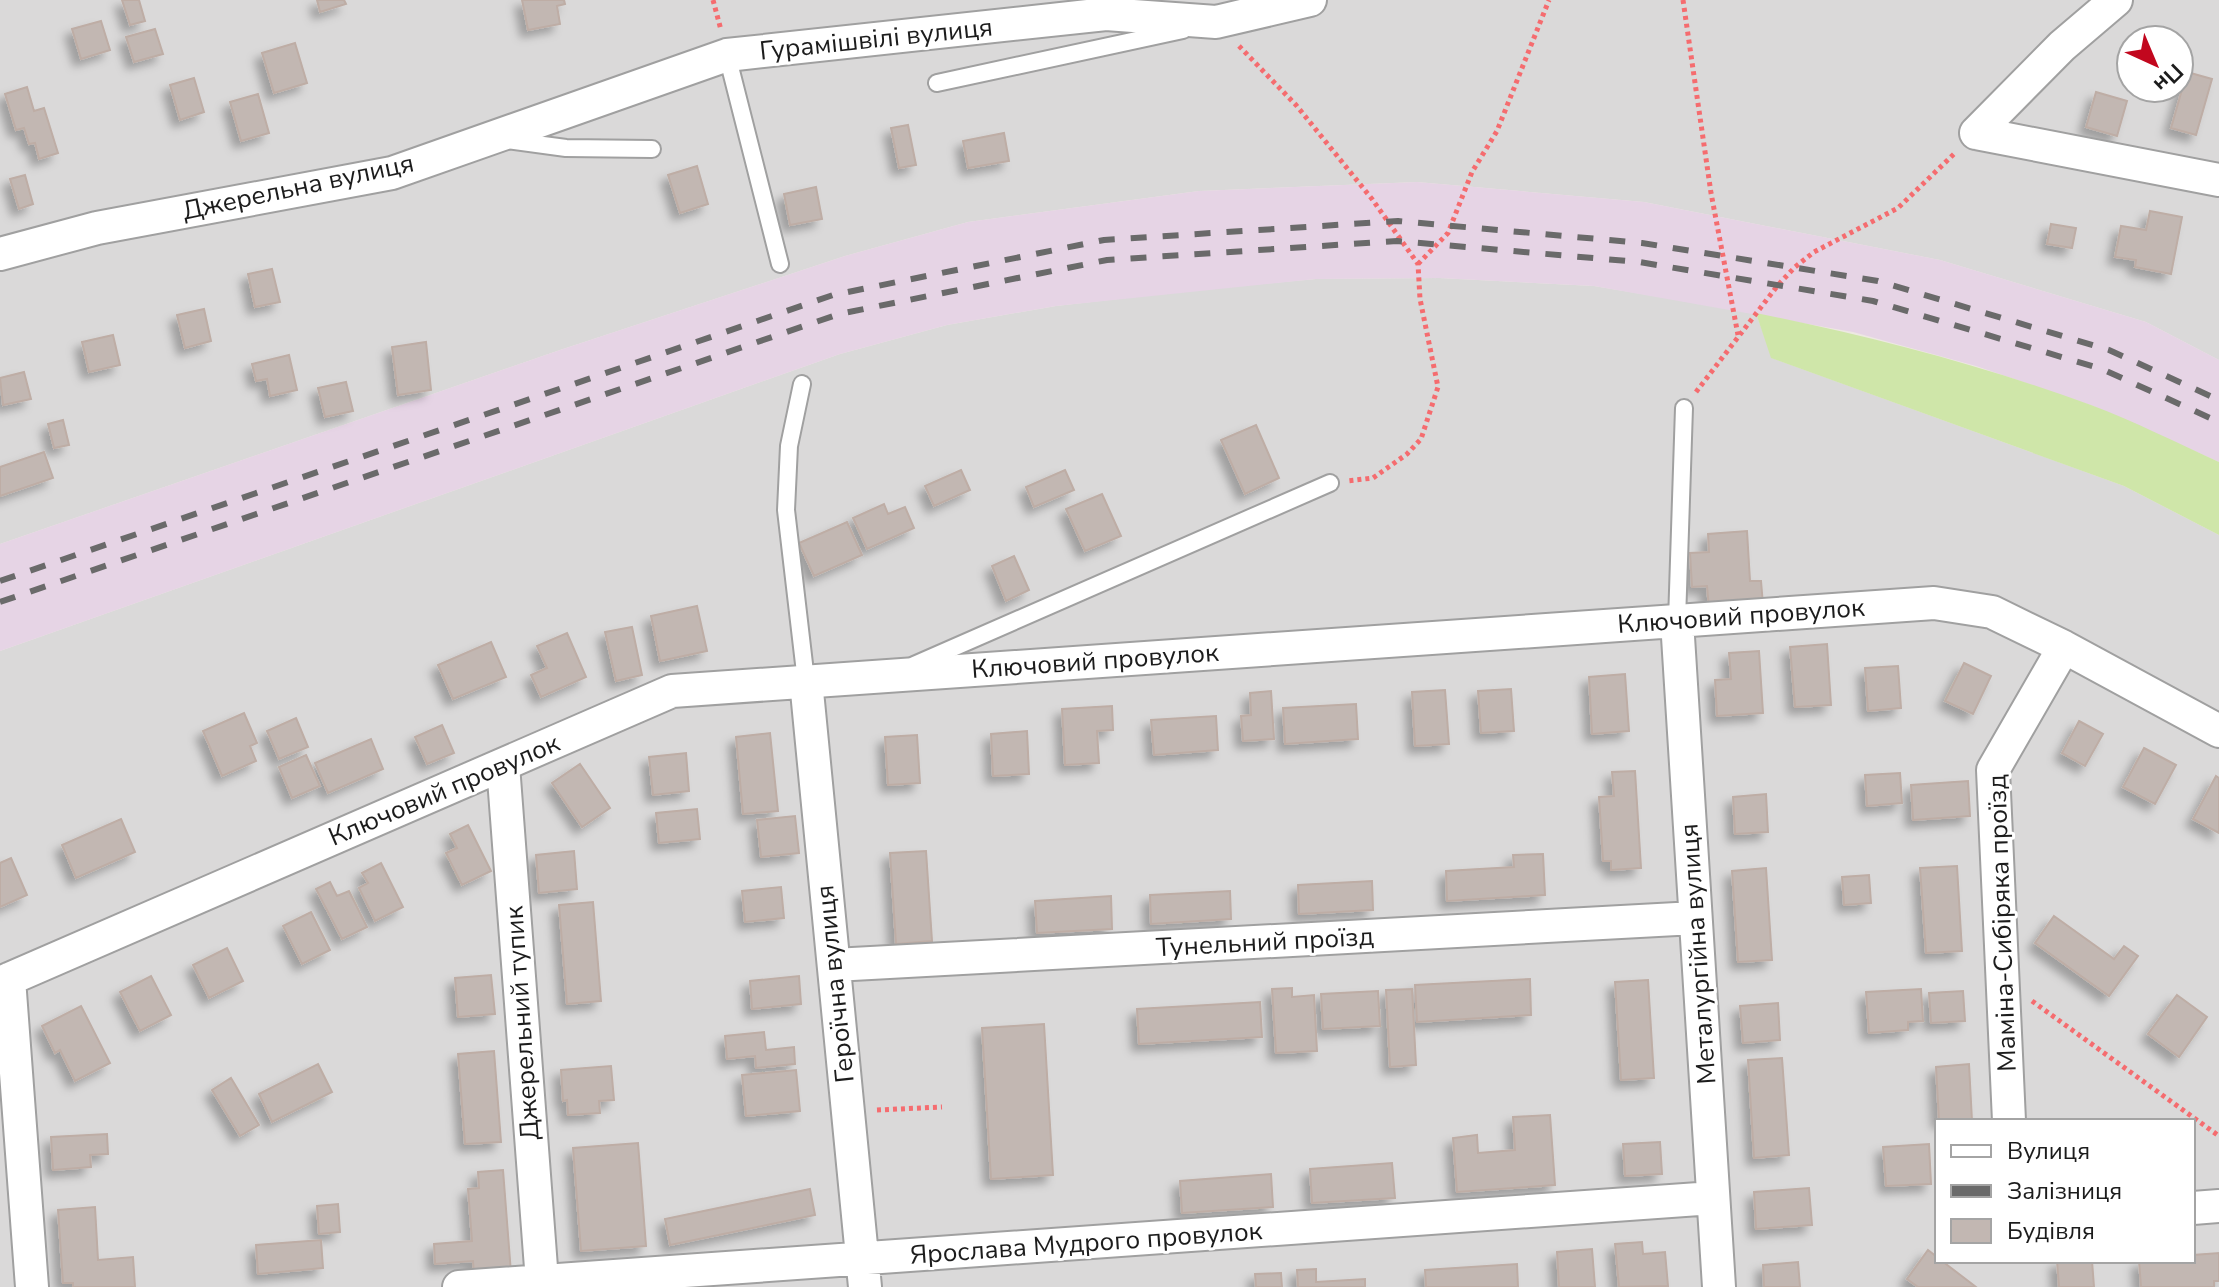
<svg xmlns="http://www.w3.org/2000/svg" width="2219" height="1287" font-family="'Nunito Sans',sans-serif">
<defs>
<filter id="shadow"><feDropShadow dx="-7" dy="7" stdDeviation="4" flood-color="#0004"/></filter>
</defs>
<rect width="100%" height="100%" fill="#ede8e2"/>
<path fill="#dad9d9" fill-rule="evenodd" d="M0 0H2219V360L2146 322 1940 260 1644 202 1417 182 1199 191 968 222 845 256 560 350 0 544ZM2131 40H2179V88H2131Z
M1439 278 1594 286 1756 313 1772 358 2124 486 2219 535V1287H0V651L840 354 947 325 1056 306 1197 290 1316 279ZM1937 1121H2193V1261H1937Z"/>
<path fill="#e6d4e5" d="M1417 182 1644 202 1940 260 2146 322 2219 360V462L2093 406 1976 366 1853 332 1594 286 1439 278 1316 279 1056 306 947 325 840 354 0 651V544L560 350 845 256 968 222 1199 191Z"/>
<path fill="#cfe6a9" d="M1756 313C1870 336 1982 365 2091 405 2134 421 2177 443 2219 462V535L2124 486 1771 358Z"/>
<path fill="#c2b7b2" stroke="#beada5" stroke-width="2" filter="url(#shadow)" d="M122 0H139L145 21 130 25Z
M317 0H344L346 4 320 12Z
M522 0H564L565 4 557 6 560 24 528 30Z
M101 21 110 50 81 59 72 29Z
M155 29 163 54 134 62 126 37Z
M295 43 307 83 274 93 262 53Z
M2187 72 2212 79 2196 135 2171 128Z
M194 78 204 112 180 120 170 85Z
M27 87 34 111 44 108 58 153 39 159 35 143 29 144 24 128 16 130 5 94Z
M2096 92 2127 101 2117 136 2086 127Z
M258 94 269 133 241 141 230 102Z
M908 125 916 165 899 168 891 128Z
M1004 133 1009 161 968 168 963 141Z
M697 166 708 204 680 213 668 175Z
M25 175 33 204 19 209 10 179Z
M816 187 822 219 790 225 784 194Z
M2150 211 2182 217 2171 274 2135 267 2136 260 2115 257 2121 226 2146 230Z
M2051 224 2076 228 2072 248 2047 244Z
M272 269 280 302 255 307 248 274Z
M204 309 211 341 185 348 177 315Z
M113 335 120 365 89 372 82 342Z
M426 342 431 390 398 395 392 347Z
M289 355 297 390 270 396 267 379 256 381 252 364Z
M24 372 31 399 3 405 0 378Z
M346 382 353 411 325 417 318 388Z
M63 420 69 445 54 448 48 424Z
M1256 425 1279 478 1245 494 1221 440Z
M44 452 53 478 0 496V467Z
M961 470 970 490 934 506 925 486Z
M1065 470 1074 490 1034 507 1026 487Z
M1102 494 1121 536 1085 551 1066 509Z
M884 504 888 514 905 507 914 528 867 549 853 518Z
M847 522 862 555 814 576 799 543Z
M1747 531 1750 581H1761L1763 605 1709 609 1707 586 1692 587 1690 553 1709 552 1708 534Z
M1014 556 1029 590 1006 601 992 566Z
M697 606 707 651 660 661 651 616Z
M632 627 642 675 616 681 605 632Z
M567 633 586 677 541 697 531 675 547 668 537 646Z
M491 642 506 677 453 699 438 665Z
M1827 644 1831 705 1795 707 1790 647Z
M1759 651 1763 713 1717 716 1715 680 1731 679 1729 653Z
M1964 663 1991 676 1973 714 1945 701Z
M1898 666 1901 708 1868 711 1865 668Z
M1625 674 1629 731 1592 734 1589 677Z
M1511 689 1514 731 1481 733 1478 691Z
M1445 690 1449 744 1415 746 1412 692Z
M1271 691 1274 739 1243 741 1241 716 1251 715 1250 693Z
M1356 704 1358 739 1285 744 1283 708Z
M1112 706 1113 730 1097 731 1099 763 1065 765 1062 709Z
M244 713 257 743 250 746 256 761 222 776 203 731Z
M1216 716 1218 750 1154 755 1151 720Z
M296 718 308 747 279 759 267 731Z
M2079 721 2103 734 2085 766 2062 753Z
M442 725 454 753 427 764 415 737Z
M1027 731 1029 774 993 776 991 734Z
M770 733 778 811 743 814 736 737Z
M917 735 920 783 888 785 885 737Z
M371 739 383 769 328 793 315 763Z
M2144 748 2176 765 2155 804 2123 787Z
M686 753 689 791 653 795 649 757Z
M306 755 320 786 292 798 279 767Z
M580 764 610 808 582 827 552 783Z
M1635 771 1641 868 1611 870V861H1603L1599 797 1614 796 1612 772Z
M1900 773 1902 803 1867 806 1865 775Z
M2216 776 2219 778V833L2193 819Z
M1968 781 1970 816 1913 820 1911 785Z
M1766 794 1768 832 1735 834 1733 797Z
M697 809 700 839 659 843 656 813Z
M795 816 799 853 761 857 757 820Z
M121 819 135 852 76 878 62 845Z
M468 825 491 871 462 885 446 853 457 848 450 834Z
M574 851 577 889 539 893 536 855Z
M926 851 932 941 896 944 890 853Z
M1543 854 1545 895 1447 901 1446 871 1514 867 1513 855Z
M11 858 27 895 0 907V863Z
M381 863 403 907 375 921 359 888 368 883 362 873Z
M1957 866 1962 951 1926 953 1920 868Z
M1766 868 1772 960 1738 962 1732 871Z
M1869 875 1871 903 1844 905 1842 877Z
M1372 881 1373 910 1299 914 1298 885Z
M330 882 337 896 349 891 367 927 342 939 316 889Z
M781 887 784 918 745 922 742 891Z
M1230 891 1231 919 1151 924 1150 895Z
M1111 896 1112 929 1037 933 1035 901Z
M593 902 601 1001 567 1004 559 905Z
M311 912 330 950 302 964 283 926Z
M2054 916 2114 959 2124 946 2138 956 2109 996 2035 943Z
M227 948 243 981 209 998 193 965Z
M491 975 495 1014 458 1017 455 978Z
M151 976 171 1015 140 1031 120 992Z
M799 976 801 1004 752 1009 750 981Z
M1530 979 1531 1015 1417 1022 1415 985Z
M1648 980 1654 1078 1621 1080 1615 982Z
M1292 988V997L1314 995 1317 1051 1276 1053 1272 989Z
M1412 989 1416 1065 1390 1067 1386 990Z
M1921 989 1923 1021 1908 1022V1030L1869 1033 1866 992Z
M1378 991 1380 1026 1323 1029 1321 994Z
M1963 991 1965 1021 1931 1023 1929 993Z
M2177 995 2207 1017 2179 1057 2148 1034Z
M1260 1002 1262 1037 1139 1044 1137 1009Z
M1778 1003 1780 1040 1743 1043 1740 1006Z
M81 1006 110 1063 75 1081 60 1050 55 1053 42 1026Z
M1044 1024 1053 1175 991 1179 982 1028Z
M764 1032 766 1050 794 1047 795 1064 756 1068 755 1056 727 1059 725 1036Z
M494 1051 501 1142 465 1144 458 1054Z
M1782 1058 1789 1155 1754 1158 1748 1060Z
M318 1064 332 1092 272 1122 259 1094Z
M1969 1064 1972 1121H1939L1936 1067Z
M611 1066 614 1100 599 1101 600 1113 568 1115 567 1100 563 1101 561 1070Z
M796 1070 800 1111 746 1116 742 1075Z
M231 1078 259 1125 240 1136 212 1090Z
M1550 1115 1555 1185 1457 1192 1453 1138 1477 1135 1478 1153 1515 1150 1513 1117Z
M107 1134 108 1154 90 1155 91 1167 53 1170 51 1137Z
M1660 1142 1662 1174 1625 1176 1623 1144Z
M638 1143 646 1246 581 1251 573 1148Z
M1929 1144 1931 1184 1886 1186 1883 1147Z
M1392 1163 1395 1198 1312 1203 1310 1169Z
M503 1170 511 1273 474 1276 473 1261 435 1264 434 1244 472 1241 468 1189 479 1188 478 1172Z
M1271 1174 1273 1207 1182 1213 1180 1181Z
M1809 1188 1812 1225 1756 1229 1754 1192Z
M810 1189 815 1215 670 1245 665 1219Z
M338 1204 340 1232 319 1234 317 1206Z
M95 1207 98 1260 133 1257 135 1287H73V1283H63L58 1210Z
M321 1240 323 1268 258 1274 256 1245Z
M1642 1242 1643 1254 1665 1252 1668 1286 1619 1287 1615 1244Z
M1592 1249 1595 1287H1559L1557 1252Z
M1928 1250 1937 1257V1261H1942L1976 1287H1918L1907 1279Z
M2219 1253V1281H2214V1287H2141L2139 1261H2193V1255Z
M2057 1261H2092L2094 1287H2059Z
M1798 1262 1800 1287H1764L1763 1265Z
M1517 1264 1518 1287H1426L1425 1270Z
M1316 1269V1282L1365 1279V1287H1298L1297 1270Z
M1281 1273 1282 1287H1256L1255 1274Z"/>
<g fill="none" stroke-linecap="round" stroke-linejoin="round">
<defs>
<path id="service" d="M727 55 780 264
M937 83 1183 30
M506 140 566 148 652 149
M802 384 789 446 786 510 806 681
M1677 621 1684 408
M914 665 1330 483"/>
<path id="minor" d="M1976 133 2219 180
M1976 133 2062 46 2116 0
M0 254 97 228 392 173 727 55 1106 14 1216 22 1310 0
M1677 621 1719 1287
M806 681 865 1287
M503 765 542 1281
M834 965 1695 918
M9 979 32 1287
M0 983 672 691 1934 603 1992 612 2064 647 2219 731
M2009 1121 1993 770 2064 647
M2193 1208 2219 1206
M459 1287 1713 1198"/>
</defs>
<use href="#service" stroke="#a0a0a0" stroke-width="20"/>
<use href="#minor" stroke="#a0a0a0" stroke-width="36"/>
<path stroke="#f56c6f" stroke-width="5" stroke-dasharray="4 4" stroke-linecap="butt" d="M713 0 721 30
M1683 0 1711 193 1738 335
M1239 46 1296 105 1372 199 1418 264 1420 299 1438 387 1421 439 1407 454 1373 478 1347 481
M1418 264 1448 233 1472 172 1497 131 1549 0
M1696 392 1778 285 1795 267 1814 252 1898 208 1955 153
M2032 1001 2219 1136
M877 1110 942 1107"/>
<use href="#service" stroke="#fff" stroke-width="16"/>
<use href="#minor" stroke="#fff" stroke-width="32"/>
<path stroke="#6a6a6a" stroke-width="6" stroke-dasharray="16 16" stroke-linecap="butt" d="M0 581 833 295 1104 240 1398 221 1642 243 1878 281 2109 350 2219 400
M0 602 839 314 1107 260 1397 241 1639 262 1873 301 2102 369 2219 422"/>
</g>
<g text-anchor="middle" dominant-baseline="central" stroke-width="6" stroke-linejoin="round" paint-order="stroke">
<g font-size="26" fill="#1c1c1c" stroke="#fff">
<text transform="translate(876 39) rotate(-6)">Гурамішвілі вулиця</text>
<text transform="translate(298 187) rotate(-12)">Джерельна вулиця</text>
<text transform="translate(1741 616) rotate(-4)">Ключовий провулок</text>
<text transform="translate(1095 661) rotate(-4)">Ключовий провулок</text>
<text transform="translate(444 790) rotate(-23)">Ключовий провулок</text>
<text transform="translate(2002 923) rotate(-92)">Маміна-Сибіряка проїзд</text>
<text transform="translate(1265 942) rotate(-3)">Тунельний проїзд</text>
<text transform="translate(1698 954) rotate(-94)">Металургійна вулиця</text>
<text transform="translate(835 984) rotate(-96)">Героїчна вулиця</text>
<text transform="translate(522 1023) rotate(-94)">Джерельний тупик</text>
<text transform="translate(1086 1243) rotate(-4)">Ярослава Мудрого провулок</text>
</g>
</g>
<rect x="1935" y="1119" width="260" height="144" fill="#ffffff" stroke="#a4a4a4" stroke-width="2"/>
<rect x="1951" y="1145" width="40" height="12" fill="#ffffff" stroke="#a4a4a4" stroke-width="2"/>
<text x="2007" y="1159" font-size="24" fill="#1c1c1c">Вулиця</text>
<rect x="1951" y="1185" width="40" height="12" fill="#6a6a6a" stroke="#a4a4a4" stroke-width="2"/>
<text x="2007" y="1199" font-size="24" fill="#1c1c1c">Залізниця</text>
<rect x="1951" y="1219" width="40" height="24" fill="#c2b7b2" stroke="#a4a4a4" stroke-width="2"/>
<text x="2007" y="1239" font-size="24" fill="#1c1c1c">Будівля</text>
<g transform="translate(2155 64) rotate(136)"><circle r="38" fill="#ffffff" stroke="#a4a4a4" stroke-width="2"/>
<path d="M0-6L14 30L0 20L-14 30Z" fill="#c2071e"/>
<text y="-12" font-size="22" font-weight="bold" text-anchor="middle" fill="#1c1c1c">Пн</text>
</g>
</svg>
